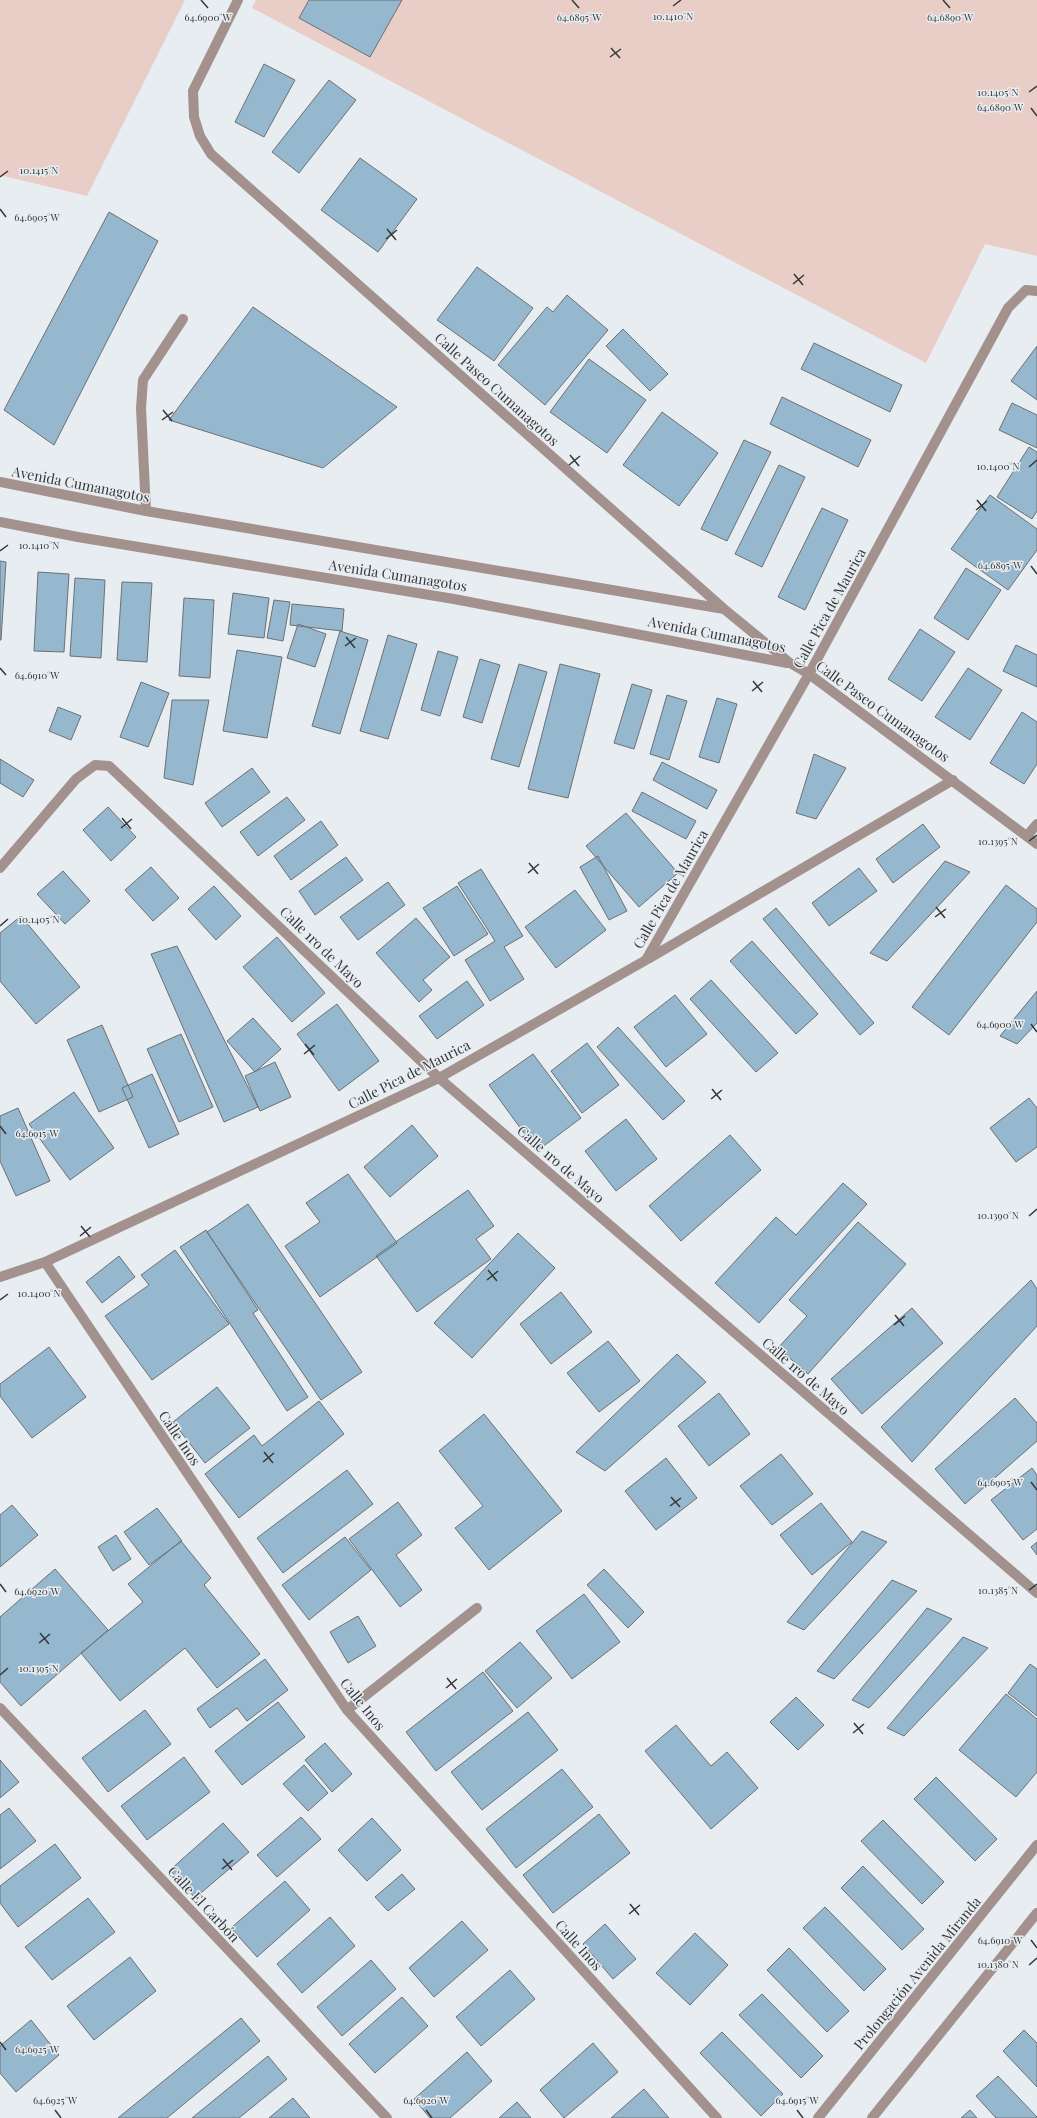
<svg xmlns="http://www.w3.org/2000/svg" width="1037" height="2118" font-family="'Playfair Display',serif">
<rect width="100%" height="100%" fill="#e8edf1"/>
<path fill="#e9cdc7" d="M0 0H185L87 196 0 175Z
M256 0H1037V256L985 244 926 363 252 8Z"/>
<path fill="#95b8cf" stroke="#6c7073" d="M309 0H402L370 57 299 18Z
M264 64 295 80 264 137 235 122Z
M329 80 356 100 299 173 272 152Z
M360 158 417 199 378 252 321 210Z
M109 212 158 241 54 445 4 410Z
M477 267 533 308 494 361 437 320Z
M567 295 608 330 545 405 498 365 547 307 553 312Z
M253 307 397 407 323 468 169 420Z
M623 329 668 374 650 391 606 346Z
M814 343 902 385 890 412 801 369Z
M1037 346V400L1011 381Z
M589 359 646 400 607 453 550 412Z
M782 397 871 440 858 467 770 424Z
M1012 403 1037 415V448L999 430Z
M662 412 718 453 679 506 623 465Z
M744 440 771 452 727 541 701 529Z
M1029 447 1037 452V511L1032 519 997 497Z
M779 465 805 477 762 567 735 554Z
M990 495 1037 529V550L1008 590 951 549Z
M822 508 848 520 805 610 778 597Z
M0 561 6 562 1 640H0Z
M966 568 1001 590 968 640 934 618Z
M38 572 69 574 64 652 34 651Z
M75 578 105 580 101 658 70 656Z
M122 582 152 583 147 662 117 660Z
M233 593 269 598 264 638 228 634Z
M184 598 214 600 210 678 179 676Z
M274 600 290 602 283 641 267 638Z
M292 604 344 609 342 631 290 625Z
M298 624 326 634 315 667 287 658Z
M920 629 955 652 922 701 888 679Z
M340 631 368 640 340 734 312 726Z
M388 635 417 644 388 739 360 731Z
M1016 645 1037 655V687L1003 671Z
M237 650 282 657 267 738 223 731Z
M438 651 458 657 440 716 421 710Z
M480 659 500 665 482 723 463 717Z
M519 664 547 672 519 767 491 759Z
M560 664 600 674 568 798 528 789Z
M968 668 1002 690 970 740 935 717Z
M141 682 169 693 148 747 120 737Z
M632 684 652 690 634 749 614 743Z
M667 695 687 701 669 760 650 754Z
M717 698 737 704 719 763 699 757Z
M172 700H209L193 785 164 778Z
M58 707 81 716 71 740 49 731Z
M1022 712 1037 722V764L1024 784 990 763Z
M814 754 846 768 816 819 796 813Z
M0 759 34 780 23 797 0 783Z
M662 762 717 790 707 809 653 780Z
M252 768 270 792 222 827 205 803Z
M642 792 696 821 686 839 632 811Z
M287 797 305 820 258 856 240 832Z
M108 807 136 837 111 861 83 830Z
M626 813 678 873 639 907 586 846Z
M321 821 338 845 291 880 274 856Z
M923 824 940 847 893 883 876 859Z
M598 856 627 911 609 920 580 867Z
M346 857 363 880 315 915 299 891Z
M945 861 970 872 887 961 870 953Z
M151 867 179 898 153 921 125 890Z
M859 868 877 891 829 926 812 903Z
M481 869 523 936 504 947 524 979 490 1001 465 960 495 941 458 883Z
M63 871 90 901 65 924 37 894Z
M388 882 405 905 358 940 340 917Z
M1006 885 1037 909V922L949 1035 912 1007Z
M214 886 241 916 216 940 188 909Z
M457 886 488 934 454 956 423 908Z
M575 890 606 930 556 968 525 927Z
M776 908 874 1023 860 1035 763 919Z
M21 916 80 987 36 1024 0 981V933Z
M416 918 450 957 423 980 432 990 419 1002 376 953Z
M277 937 325 993 292 1022 243 967Z
M752 941 818 1014 796 1034 730 961Z
M177 946 258 1107 224 1122 151 954Z
M711 980 778 1053 756 1072 690 999Z
M467 981 484 1005 437 1039 419 1016Z
M1037 991V1023L1017 1044 1000 1036Z
M675 995 707 1034 666 1067 634 1027Z
M337 1004 379 1061 339 1091 297 1034Z
M253 1018 281 1049 255 1072 227 1041Z
M102 1025 133 1097 99 1112 67 1040Z
M618 1027 685 1101 663 1120 597 1047Z
M181 1034 213 1107 179 1122 147 1049Z
M587 1043 619 1085 582 1113 551 1071Z
M533 1054 581 1118 537 1151 489 1085Z
M275 1062 291 1097 260 1111 245 1076Z
M152 1074 179 1134 149 1148 122 1088Z
M74 1092 114 1148 70 1180 29 1124Z
M1029 1098 1037 1108V1147L1016 1162 990 1128Z
M18 1108 50 1181 16 1196 0 1161V1116Z
M626 1119 657 1159 616 1191 585 1151Z
M412 1125 438 1156 390 1197 364 1167Z
M730 1135 761 1170 681 1241 649 1206Z
M348 1174 397 1243 320 1297 285 1246 320 1222 306 1203Z
M843 1183 867 1204 759 1323 715 1283 776 1217 796 1235Z
M468 1190 494 1226 476 1239 491 1259 417 1312 376 1256Z
M248 1204 362 1372 321 1400 207 1232Z
M858 1222 906 1264 808 1374 778 1348 807 1316 789 1300Z
M206 1230 258 1310 253 1313 308 1397 287 1411 180 1247Z
M518 1233 555 1268 472 1358 434 1323Z
M175 1250 229 1324 152 1380 105 1316 149 1285 141 1275Z
M119 1256 135 1277 102 1303 86 1282Z
M1031 1280 1037 1289V1326L912 1462 881 1427Z
M561 1292 592 1332 551 1364 520 1324Z
M912 1308 943 1343 862 1414 831 1379Z
M608 1341 640 1381 599 1412 567 1373Z
M49 1347 86 1397 32 1438 0 1396V1384Z
M677 1354 706 1382 605 1471 576 1452Z
M217 1387 250 1428 205 1463 173 1422Z
M719 1393 750 1434 709 1466 678 1426Z
M1015 1398 1037 1423V1441L965 1504 935 1469Z
M319 1401 344 1434 239 1518 205 1474 254 1435 262 1446Z
M484 1414 562 1511 489 1570 455 1528 483 1506 439 1451Z
M781 1454 813 1494 772 1525 740 1486Z
M666 1458 697 1498 656 1530 625 1491Z
M1032 1468 1037 1475V1529L1023 1540 991 1500Z
M347 1470 373 1504 283 1573 257 1538Z
M398 1502 422 1535 396 1555 422 1590 400 1607 349 1539Z
M821 1503 852 1542 812 1575 780 1535Z
M12 1505 38 1535 0 1567V1515Z
M157 1508 182 1541 149 1565 124 1532Z
M862 1531 887 1542 804 1630 787 1622Z
M116 1535 131 1559 113 1571 98 1547Z
M345 1537 371 1570 309 1620 282 1585Z
M181 1541 211 1578 204 1585 260 1654 217 1688 185 1648 120 1701 81 1653 143 1602 128 1584Z
M1037 1542V1555L1031 1547Z
M55 1569 108 1630 21 1706 0 1682V1617Z
M604 1569 644 1612 628 1628 587 1585Z
M892 1580 917 1591 834 1679 817 1671Z
M584 1594 620 1642 572 1679 536 1631Z
M927 1608 952 1619 869 1708 852 1700Z
M358 1616 376 1646 348 1663 330 1632Z
M963 1637 988 1648 904 1736 887 1728Z
M520 1642 552 1678 517 1708 485 1671Z
M265 1659 288 1690 247 1721 237 1708 210 1728 197 1709Z
M1030 1664 1037 1669V1716L1008 1693Z
M483 1672 513 1711 436 1771 406 1732Z
M1006 1694 1037 1719V1772L1016 1797 959 1750Z
M796 1697 824 1725 798 1750 770 1722Z
M278 1702 305 1737 242 1785 215 1751Z
M145 1710 171 1744 108 1792 82 1758Z
M528 1712 558 1750 482 1810 451 1772Z
M676 1725 711 1766 727 1752 758 1788 711 1829 645 1751Z
M325 1743 352 1774 332 1792 305 1760Z
M184 1757 210 1792 147 1840 121 1806Z
M0 1760 19 1782 0 1798Z
M304 1765 328 1793 308 1811 283 1784Z
M562 1769 593 1807 516 1868 486 1829Z
M936 1777 997 1839 975 1861 914 1799Z
M9 1808 36 1841 0 1869V1815Z
M599 1814 630 1853 553 1913 523 1875Z
M301 1817 321 1839 277 1877 257 1855Z
M372 1818 401 1850 367 1881 338 1850Z
M883 1820 944 1882 922 1904 861 1841Z
M223 1823 249 1852 195 1898 170 1870Z
M55 1844 81 1878 18 1927 0 1903V1886Z
M863 1866 924 1929 902 1950 841 1888Z
M402 1874 415 1889 388 1911 375 1897Z
M285 1881 310 1910 257 1957 231 1928Z
M88 1898 115 1932 52 1980 25 1947Z
M825 1907 886 1969 864 1991 803 1928Z
M330 1917 355 1946 302 1993 277 1964Z
M462 1921 488 1950 434 1997 409 1968Z
M605 1924 636 1959 613 1979 583 1944Z
M695 1933 728 1965 690 2005 656 1973Z
M789 1948 849 2011 827 2032 767 1970Z
M130 1957 156 1991 94 2040 67 2006Z
M371 1960 396 1989 342 2036 317 2007Z
M510 1970 535 1999 481 2046 456 2017Z
M762 1994 823 2056 801 2078 739 2015Z
M402 1997 428 2026 375 2073 349 2044Z
M241 2018 260 2041 167 2118H118Z
M31 2020 59 2055 16 2092 0 2073V2046Z
M1024 2030 1037 2043V2087L1003 2051Z
M722 2032 783 2094 761 2116 700 2053Z
M593 2043 618 2072 564 2118 540 2090Z
M467 2052 492 2081 450 2118H430L414 2099Z
M268 2056 287 2079 239 2118H192Z
M998 2076 1037 2117V2118H996L976 2096Z
M644 2089 669 2118H611Z
M293 2098 310 2118H269Z
M517 2102 531 2118H499Z
M970 2110 977 2118H961Z"/>
<g fill="none" stroke-linecap="round" stroke-linejoin="round">
<path stroke="#a3918d" stroke-width="10" d="M238 0 193 91 194 117 200 136 211 154 724 609 790 663 809 674 1037 844
M0 482 146 511 724 609
M146 511 141 408 143 380 183 319
M0 522 78 537 454 599 787 663
M1027 836 1037 824
M0 868 76 779 95 765 109 766 439 1078 1037 1593
M648 959 953 780
M45 1262 347 1710 717 2118
M0 1277 45 1262 439 1078 646 960 809 674 1008 308 1026 290 1037 291
M0 1708 387 2118
M347 1710 477 1608
M818 2118 1037 1845
M872 2118 1037 1913"/>
</g>
<path fill="none" stroke="#353739" stroke-width="1.5" d="M201 0 208 8M572 0 579 8M943 0 950 8M673 6 681 0M611 48 620 58M610 57 621 49M1029 92 1037 86M1031 108 1037 116M0 177 8 171M0 209 6 217M387 229 396 240M386 239 397 230M794 274 803 285M793 284 804 275M163 410 172 421M162 420 173 412M570 455 579 466M569 465 580 456M1029 467 1037 460M977 500 986 511M976 510 987 501M0 551 8 545M1031 566 1037 574M346 637 355 648M345 646 356 638M0 668 6 675M753 681 762 692M752 691 763 682M122 818 131 829M121 828 132 819M1029 841 1037 835M529 863 538 874M528 873 539 864M936 907 945 918M935 917 946 909M0 926 8 919M1031 1024 1037 1032M305 1044 314 1055M304 1054 315 1045M712 1089 721 1100M711 1099 722 1090M0 1126 6 1134M1029 1216 1037 1209M81 1226 90 1237M80 1236 91 1227M488 1270 497 1281M487 1280 498 1271M0 1300 8 1294M895 1315 904 1326M894 1325 905 1316M264 1452 273 1463M263 1462 274 1453M1031 1482 1037 1490M671 1497 680 1507M670 1506 681 1498M0 1584 6 1592M1029 1590 1037 1584M40 1633 49 1644M39 1643 50 1634M0 1675 8 1668M447 1678 456 1689M446 1688 457 1679M854 1723 863 1734M853 1733 864 1724M223 1859 232 1870M222 1869 233 1860M630 1904 639 1915M629 1914 640 1905M1031 1940 1037 1948M1029 1965 1037 1958M0 2042 6 2050M55 2110 61 2118M426 2110 432 2118M797 2110 803 2118"/>
<g text-anchor="middle" dominant-baseline="central" stroke-width="3" stroke-linejoin="round" paint-order="stroke">
<g font-size="14" fill="#353739" stroke="#e8edf1">
<text transform="translate(497 389) rotate(42)">Calle Paseo Cumanagotos</text>
<text transform="translate(81 484) rotate(11)">Avenida Cumanagotos</text>
<text transform="translate(398 575) rotate(9)">Avenida Cumanagotos</text>
<text transform="translate(829 608) rotate(-61)">Calle Pica de Maurica</text>
<text transform="translate(717 634) rotate(11)">Avenida Cumanagotos</text>
<text transform="translate(883 711) rotate(36)">Calle Paseo Cumanagotos</text>
<text transform="translate(670 889) rotate(-60)">Calle Pica de Maurica</text>
<text transform="translate(322 947) rotate(44)">Calle 1ro de Mayo</text>
<text transform="translate(409 1074) rotate(-27)">Calle Pica de Maurica</text>
<text transform="translate(561 1164) rotate(41)">Calle 1ro de Mayo</text>
<text transform="translate(806 1376) rotate(41)">Calle 1ro de Mayo</text>
<text transform="translate(180 1438) rotate(56)">Calle Inos</text>
<text transform="translate(363 1704) rotate(51)">Calle Inos</text>
<text transform="translate(204 1904) rotate(47)">Calle El Carbón</text>
<text transform="translate(579 1945) rotate(48)">Calle Inos</text>
<text transform="translate(917 1973) rotate(-51)">Prolongación Avenida Miranda</text>
</g>
</g>
<g font-size="10" text-anchor="middle" fill="#353739" stroke="#e8edf1" stroke-width="3" stroke-linejoin="round" paint-order="stroke">
<text x="673" y="20">10.1410°N</text>
<text x="208" y="21">64.6900°W</text>
<text x="579" y="21">64.6895°W</text>
<text x="950" y="21">64.6890°W</text>
<text x="998" y="96">10.1405°N</text>
<text x="1000" y="111">64.6890°W</text>
<text x="39" y="174">10.1415°N</text>
<text x="37" y="221">64.6905°W</text>
<text x="998" y="470">10.1400°N</text>
<text x="39" y="549">10.1410°N</text>
<text x="1000" y="569">64.6895°W</text>
<text x="37" y="679">64.6910°W</text>
<text x="998" y="845">10.1395°N</text>
<text x="39" y="923">10.1405°N</text>
<text x="1000" y="1028">64.6900°W</text>
<text x="37" y="1137">64.6915°W</text>
<text x="998" y="1219">10.1390°N</text>
<text x="39" y="1297">10.1400°N</text>
<text x="1000" y="1486">64.6905°W</text>
<text x="998" y="1594">10.1385°N</text>
<text x="37" y="1595">64.6920°W</text>
<text x="39" y="1672">10.1395°N</text>
<text x="1000" y="1944">64.6910°W</text>
<text x="998" y="1968">10.1380°N</text>
<text x="37" y="2053">64.6925°W</text>
<text x="55" y="2104">64.6925°W</text>
<text x="426" y="2104">64.6920°W</text>
<text x="797" y="2104">64.6915°W</text>
</g>
</svg>
